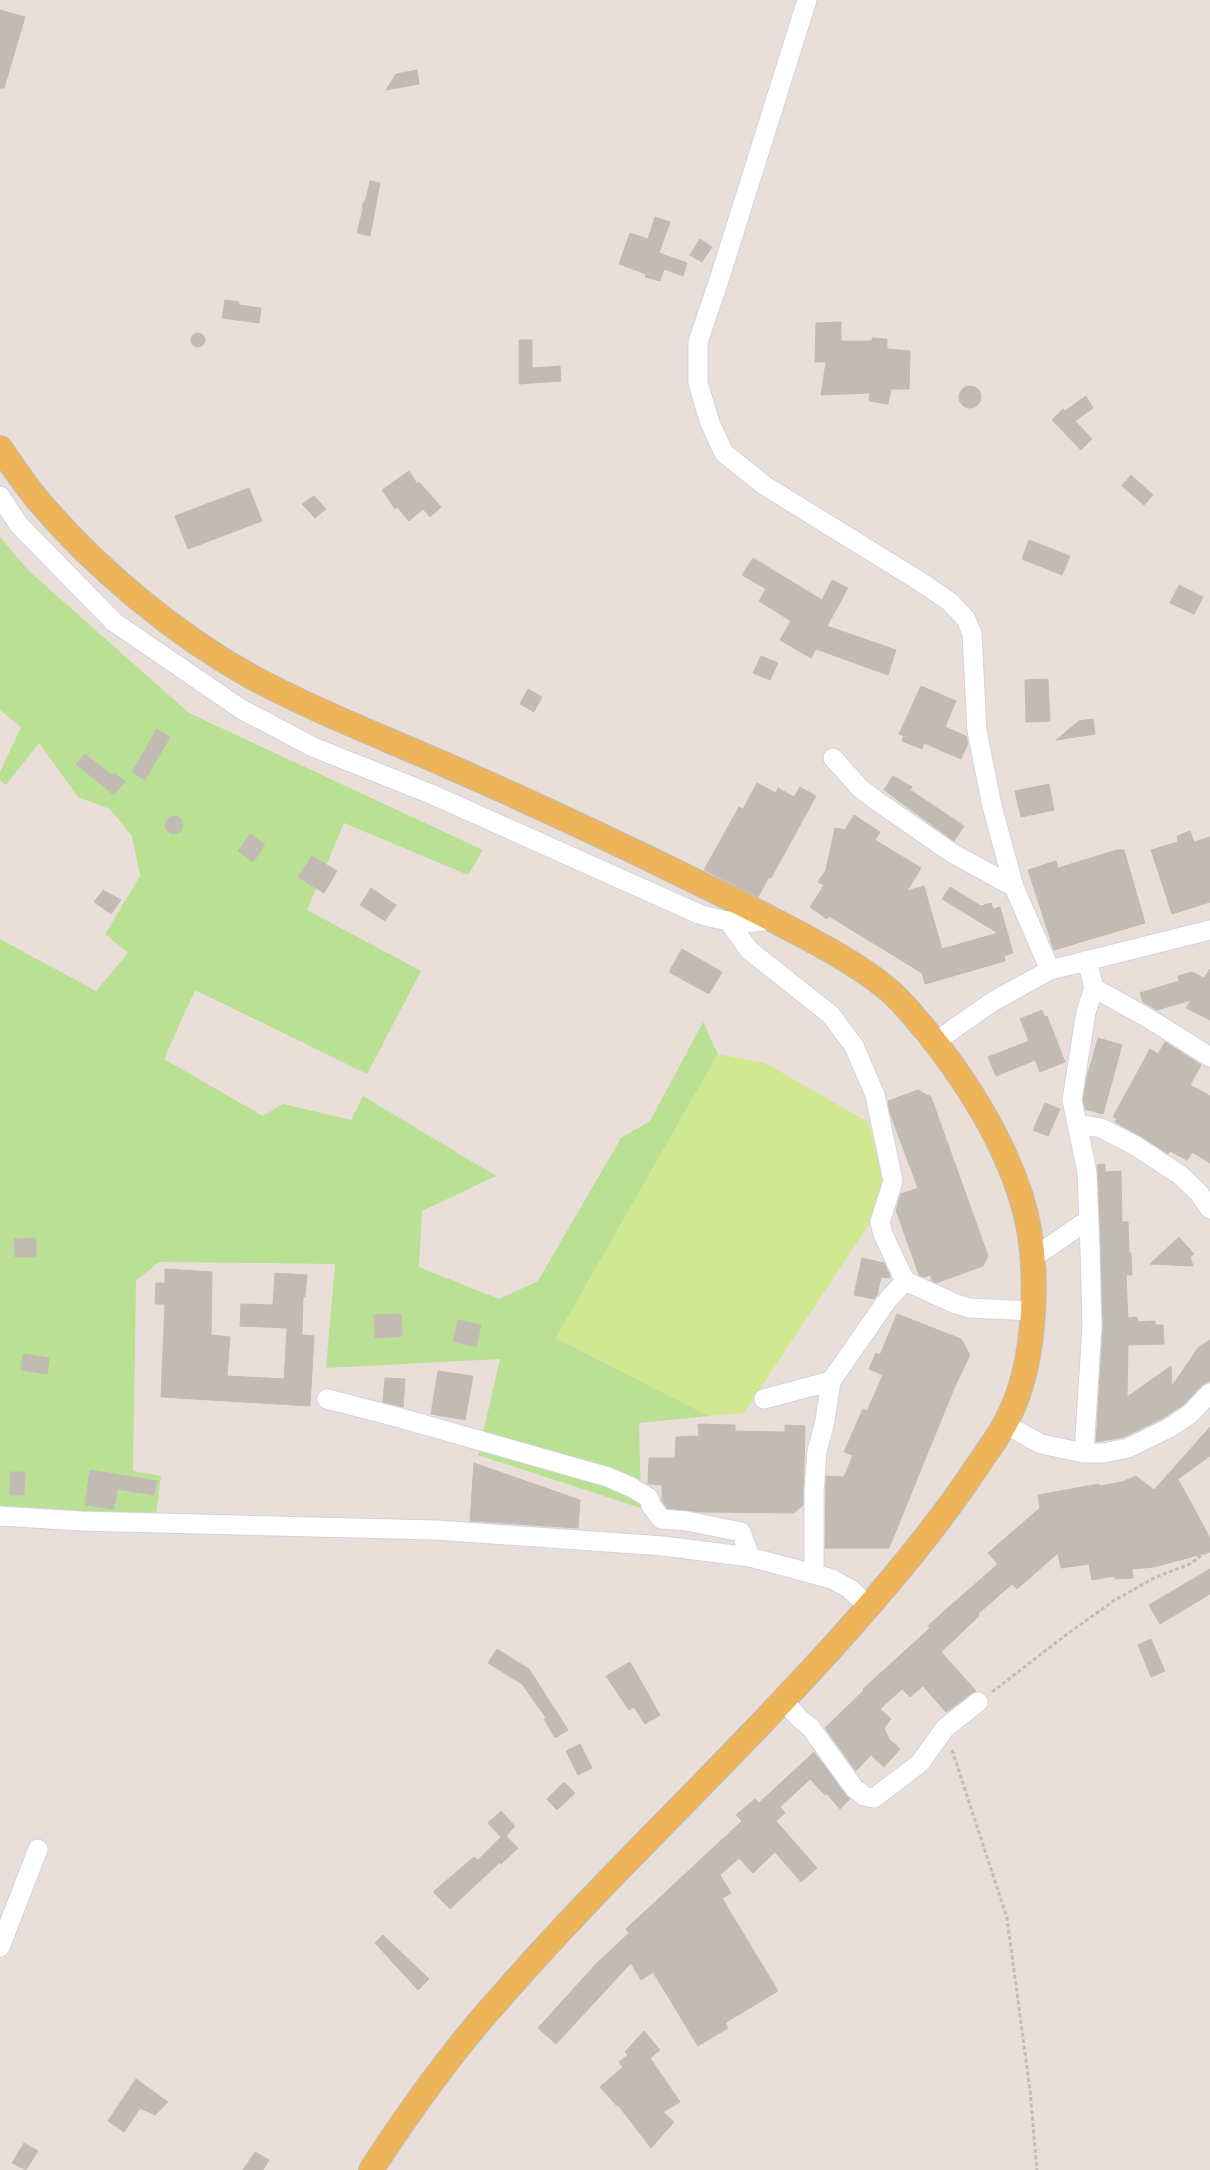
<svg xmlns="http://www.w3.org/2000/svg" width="1210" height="2170" font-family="Montserrat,sans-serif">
<rect width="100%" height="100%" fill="#e9dfd8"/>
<path fill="#bae094" d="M0 537 29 571 189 713 483 850 468 875 344 823 307 910 421 971 367 1074 195 990 164 1059 263 1116 283 1104 351 1120 363 1096 496 1176 422 1211 419 1267 499 1299 538 1281 621 1138 650 1121 703 1022 718 1054 556 1338 709 1416 639 1423 641 1508 478 1455 500 1359 326 1368 335 1264 159 1262 136 1281 133 1471 161 1476 156 1515 0 1510V939L96 991 128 953 105 934 140 876 132 836 110 809 78 797 39 743 6 785 0 780V772L21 727 0 710Z"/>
<path fill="#d0e890" d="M718 1054 765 1063 868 1122 889 1194 744 1413 709 1416 556 1338Z"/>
<path fill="#c1bbb4" stroke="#c4bbb2" d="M0 10 25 17 4 88H0Z
M417 70 419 84 386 90 396 74Z
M370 181 380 183 370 236 357 233 363 209 362 205 366 199Z
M655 217 670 222 659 253 687 263 683 276 664 269 660 281 645 277 646 274 619 264 630 233 648 239Z
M700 239 712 247 702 262 690 255Z
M225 300 239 302V305L261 308 259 323 222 318Z
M841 322V341H872V338L887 339V349L910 351 909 389H891L888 404 869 401 870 393 821 395 826 362H815L816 323Z
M191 340a7 7 0 1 1 14 0a7 7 0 1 1-14 0Z
M519 340H532V368L560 366 561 381 519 384Z
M959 397a11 11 0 1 1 22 0a11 11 0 1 1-22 0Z
M1086 396 1093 408 1075 421 1092 439 1081 450 1052 420 1063 409 1065 411Z
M409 471 417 484 419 482 441 507 430 517 423 509 409 521 397 507 395 509 382 490Z
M1131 475 1153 495 1144 505 1122 486Z
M249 488 262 521 188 549 175 516Z
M314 496 326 509 315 518 302 504Z
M1029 540 1070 556 1062 575 1022 559Z
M753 558 822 600 832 580 848 588 827 626 896 650 888 675 816 649 811 658 780 640 791 621 759 601 766 589 742 575Z
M1179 585 1203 597 1194 614 1170 603Z
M761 656 778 663 770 680 753 673Z
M1048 679 1050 721 1026 722 1025 680Z
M921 686 956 701 945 727 966 736 968 743 961 759 924 743 922 749 902 741 904 736 899 734Z
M528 689 542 697 534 712 520 704Z
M1093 719 1095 734 1056 740 1079 721Z
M157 729 170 737 145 780 132 772Z
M85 754 112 775 114 773 125 781 114 795 76 764Z
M893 776 912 787 910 790 964 826 954 841 884 790Z
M757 783 776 793 778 788 794 797 800 787 816 796 771 878 769 877 758 897 704 870 739 807 743 809Z
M1049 784 1054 810 1021 817 1015 791Z
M854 815 880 832 875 840 921 868 907 891 924 886 942 949 998 933 942 899 950 887 981 906 991 903 993 909 1000 907 1013 953 1004 956 1005 961 925 984 922 973 829 916 827 919 810 907 824 885 818 882 826 870 835 828 845 830Z
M165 825a9 9 0 1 1 18 0a9 9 0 1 1-18 0Z
M1190 831 1194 842 1210 837V902L1172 914 1151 850 1178 842 1177 836Z
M250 834 265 845 253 862 238 851Z
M1117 850H1124L1145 923 1054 950 1028 870 1056 861 1058 868Z
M312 856 337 871 324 893 298 877Z
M371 888 396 905 385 921 360 905Z
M103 890 121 900 111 914 94 902Z
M682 949 722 972 709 994 669 972Z
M1210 969V1020L1186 1008 1191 1000 1157 1010 1143 1002 1140 993 1179 981 1178 976 1192 972 1204 978Z
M1042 1010 1045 1017 1047 1016 1065 1062 1040 1072 1035 1060 996 1076 988 1057 1029 1041 1020 1019Z
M1098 1038 1122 1045 1103 1114 1085 1109 1083 1100 1087 1077Z
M1165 1042 1201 1065 1190 1085 1210 1096V1163L1192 1152 1187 1160 1170 1151 1168 1154 1142 1137 1115 1122 1117 1118 1113 1117 1150 1049 1158 1054Z
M918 1090 931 1097 988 1256 983 1266 936 1283 932 1281 930 1275 924 1277 919 1275 896 1210 901 1194 918 1188 890 1113 888 1101Z
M1045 1103 1060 1109 1048 1136 1033 1130Z
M1105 1164V1172L1121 1171 1122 1222H1128L1129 1253H1131L1132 1275H1126L1128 1318 1137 1317 1138 1322 1155 1321V1325H1163L1164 1344 1128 1345 1127 1397 1171 1366 1172 1386 1198 1348 1210 1340V1381L1202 1385 1183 1405 1163 1418 1124 1437 1096 1442 1103 1326 1097 1165Z
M1179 1237 1194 1254 1190 1257 1193 1266 1150 1264Z
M36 1238V1257H15L14 1239Z
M862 1258 884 1263 890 1276V1278L881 1277 877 1295 874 1299 854 1295Z
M165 1269 212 1272 211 1335 230 1337 227 1376 284 1379 287 1328 240 1326 241 1304 273 1305 275 1273 307 1275 305 1297 303 1296 302 1335 314 1336 310 1406 161 1397 165 1304H155L156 1283H165Z
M401 1314 402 1336 375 1338 374 1315Z
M897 1314 961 1339 970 1355 955 1386 889 1548H825L826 1476 844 1477 853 1455 844 1452 863 1409 867 1411 883 1375 869 1369 876 1353 880 1355Z
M458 1320 481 1325 476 1347 453 1341Z
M23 1354 49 1358 47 1374 21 1370Z
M438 1371 473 1376 465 1420 431 1414Z
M385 1378 405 1379 403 1407 383 1402Z
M698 1424 735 1425V1431L785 1432V1425L805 1426 803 1505 794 1513 698 1512 667 1508 662 1501V1485L648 1484 649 1458H675L676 1437 699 1436Z
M1210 1427V1456L1178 1479 1210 1538V1552L1154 1567 1132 1569 1133 1578 1115 1579V1576L1092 1580 1089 1564 1061 1568 1058 1553 1017 1589 1012 1584 978 1614 979 1616 941 1652 976 1691 946 1712 923 1686 910 1697 902 1689 880 1709 891 1719 884 1728 889 1739 900 1749 884 1767 871 1755 856 1771 825 1728 864 1690 863 1689 930 1628 928 1626 942 1613 998 1564 988 1553 1040 1508 1038 1495 1099 1484V1486L1122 1482 1136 1476 1154 1490Z
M474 1463 580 1500 578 1528 470 1521Z
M90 1470 157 1481 154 1495 117 1489 114 1509 85 1505Z
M11 1472H25L24 1495H10Z
M1210 1569V1594L1160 1624 1149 1605Z
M1151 1639 1165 1671 1151 1677 1138 1645Z
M497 1649 529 1669 568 1730 555 1738 544 1719 546 1718 522 1684 488 1663Z
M630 1662 660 1715 645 1724 634 1707 629 1710 606 1676Z
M580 1744 592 1768 578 1775 566 1751Z
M814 1752 850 1799 840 1809 826 1793 825 1795 810 1779 780 1807 785 1813 776 1821 817 1868 801 1882 775 1852 753 1873 739 1858 720 1875 731 1893 722 1898 778 1991 725 2023 728 2028 698 2046 653 1972 641 1980 631 1963 556 2044 538 2028 596 1964 629 1933 626 1929 742 1821 736 1815 755 1799 759 1803Z
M564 1782 575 1793 557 1810 547 1799Z
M501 1811 515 1826 506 1836 518 1848 501 1864 500 1862 450 1909 433 1892 474 1857 478 1860 501 1837 488 1823Z
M383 1935 429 1979 418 1990 375 1943Z
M644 2031 660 2050 650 2058 680 2102 663 2112 674 2122 651 2148 618 2105 617 2106 600 2087 623 2067 619 2062 628 2055 625 2052Z
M136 2079 168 2102 155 2115 140 2108 124 2132 108 2121Z
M24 2143 38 2151 26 2170 12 2163Z
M255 2152 269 2160 263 2170H243Z"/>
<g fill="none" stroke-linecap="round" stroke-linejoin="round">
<defs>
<path id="minor" d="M807 0 720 277 698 342V383L710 423 724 453 764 485 924 584 950 602 966 619 972 634 977 731 992 806 1014 887 1050 970
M0 496 19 525 114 622 241 709 313 747 431 794 699 914C725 922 747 925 774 919
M833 758 860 788 877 801 952 853 1014 887
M729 922 749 950 831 1015 854 1046 875 1095 893 1181 880 1222 883 1234 905 1281
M1094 988 1148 1018 1210 1057
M935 1042 992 1002 1050 970 1210 930
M1078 1124 1101 1128 1136 1146 1180 1175 1199 1193 1210 1209
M1034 1257 1088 1220
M327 1399 397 1417 608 1477 631 1487 649 1498 651 1505 661 1519 687 1521 741 1532 750 1557
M764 1399 831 1381
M1005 1424 1041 1444 1084 1453H1103L1128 1448 1169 1428 1190 1414 1210 1393
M1084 1453 1092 1326 1090 1249 1087 1172 1072 1100 1086 1012 1094 988 1087 960
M0 1516 81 1521 436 1530 663 1546 750 1557 832 1579 850 1589 869 1607
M814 1573V1491L817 1451 825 1421 831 1381 886 1302 905 1281 956 1304 969 1308 1033 1311
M784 1701 800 1719 811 1728 854 1788 864 1796 874 1798 920 1763 945 1728 978 1702
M0 1947 38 1849"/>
<path id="major" d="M0 448C12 465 24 483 37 499 94 567 173 633 250 676 313 710 380 736 446 765 535 804 622 845 709 888 751 908 792 929 833 952 851 963 869 973 885 987 902 1000 914 1017 928 1033 967 1082 1002 1137 1021 1197 1041 1259 1038 1361 1007 1420 1000 1434 990 1448 980 1462 939 1525 889 1584 839 1640 729 1763 608 1874 500 1998 452 2051 410 2110 371 2170"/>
</defs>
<use href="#minor" stroke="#cdd4e0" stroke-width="21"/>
<use href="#major" stroke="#bebebe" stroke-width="26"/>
<path stroke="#bebebe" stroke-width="3" stroke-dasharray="4 2.5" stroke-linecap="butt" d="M992 1692 1067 1634 1115 1600 1156 1577 1190 1564 1210 1549
M952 1750 1007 1918 1030 2090 1037 2170"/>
<use href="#minor" stroke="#fff" stroke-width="19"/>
<use href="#major" stroke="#edb459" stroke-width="24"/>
</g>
</svg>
